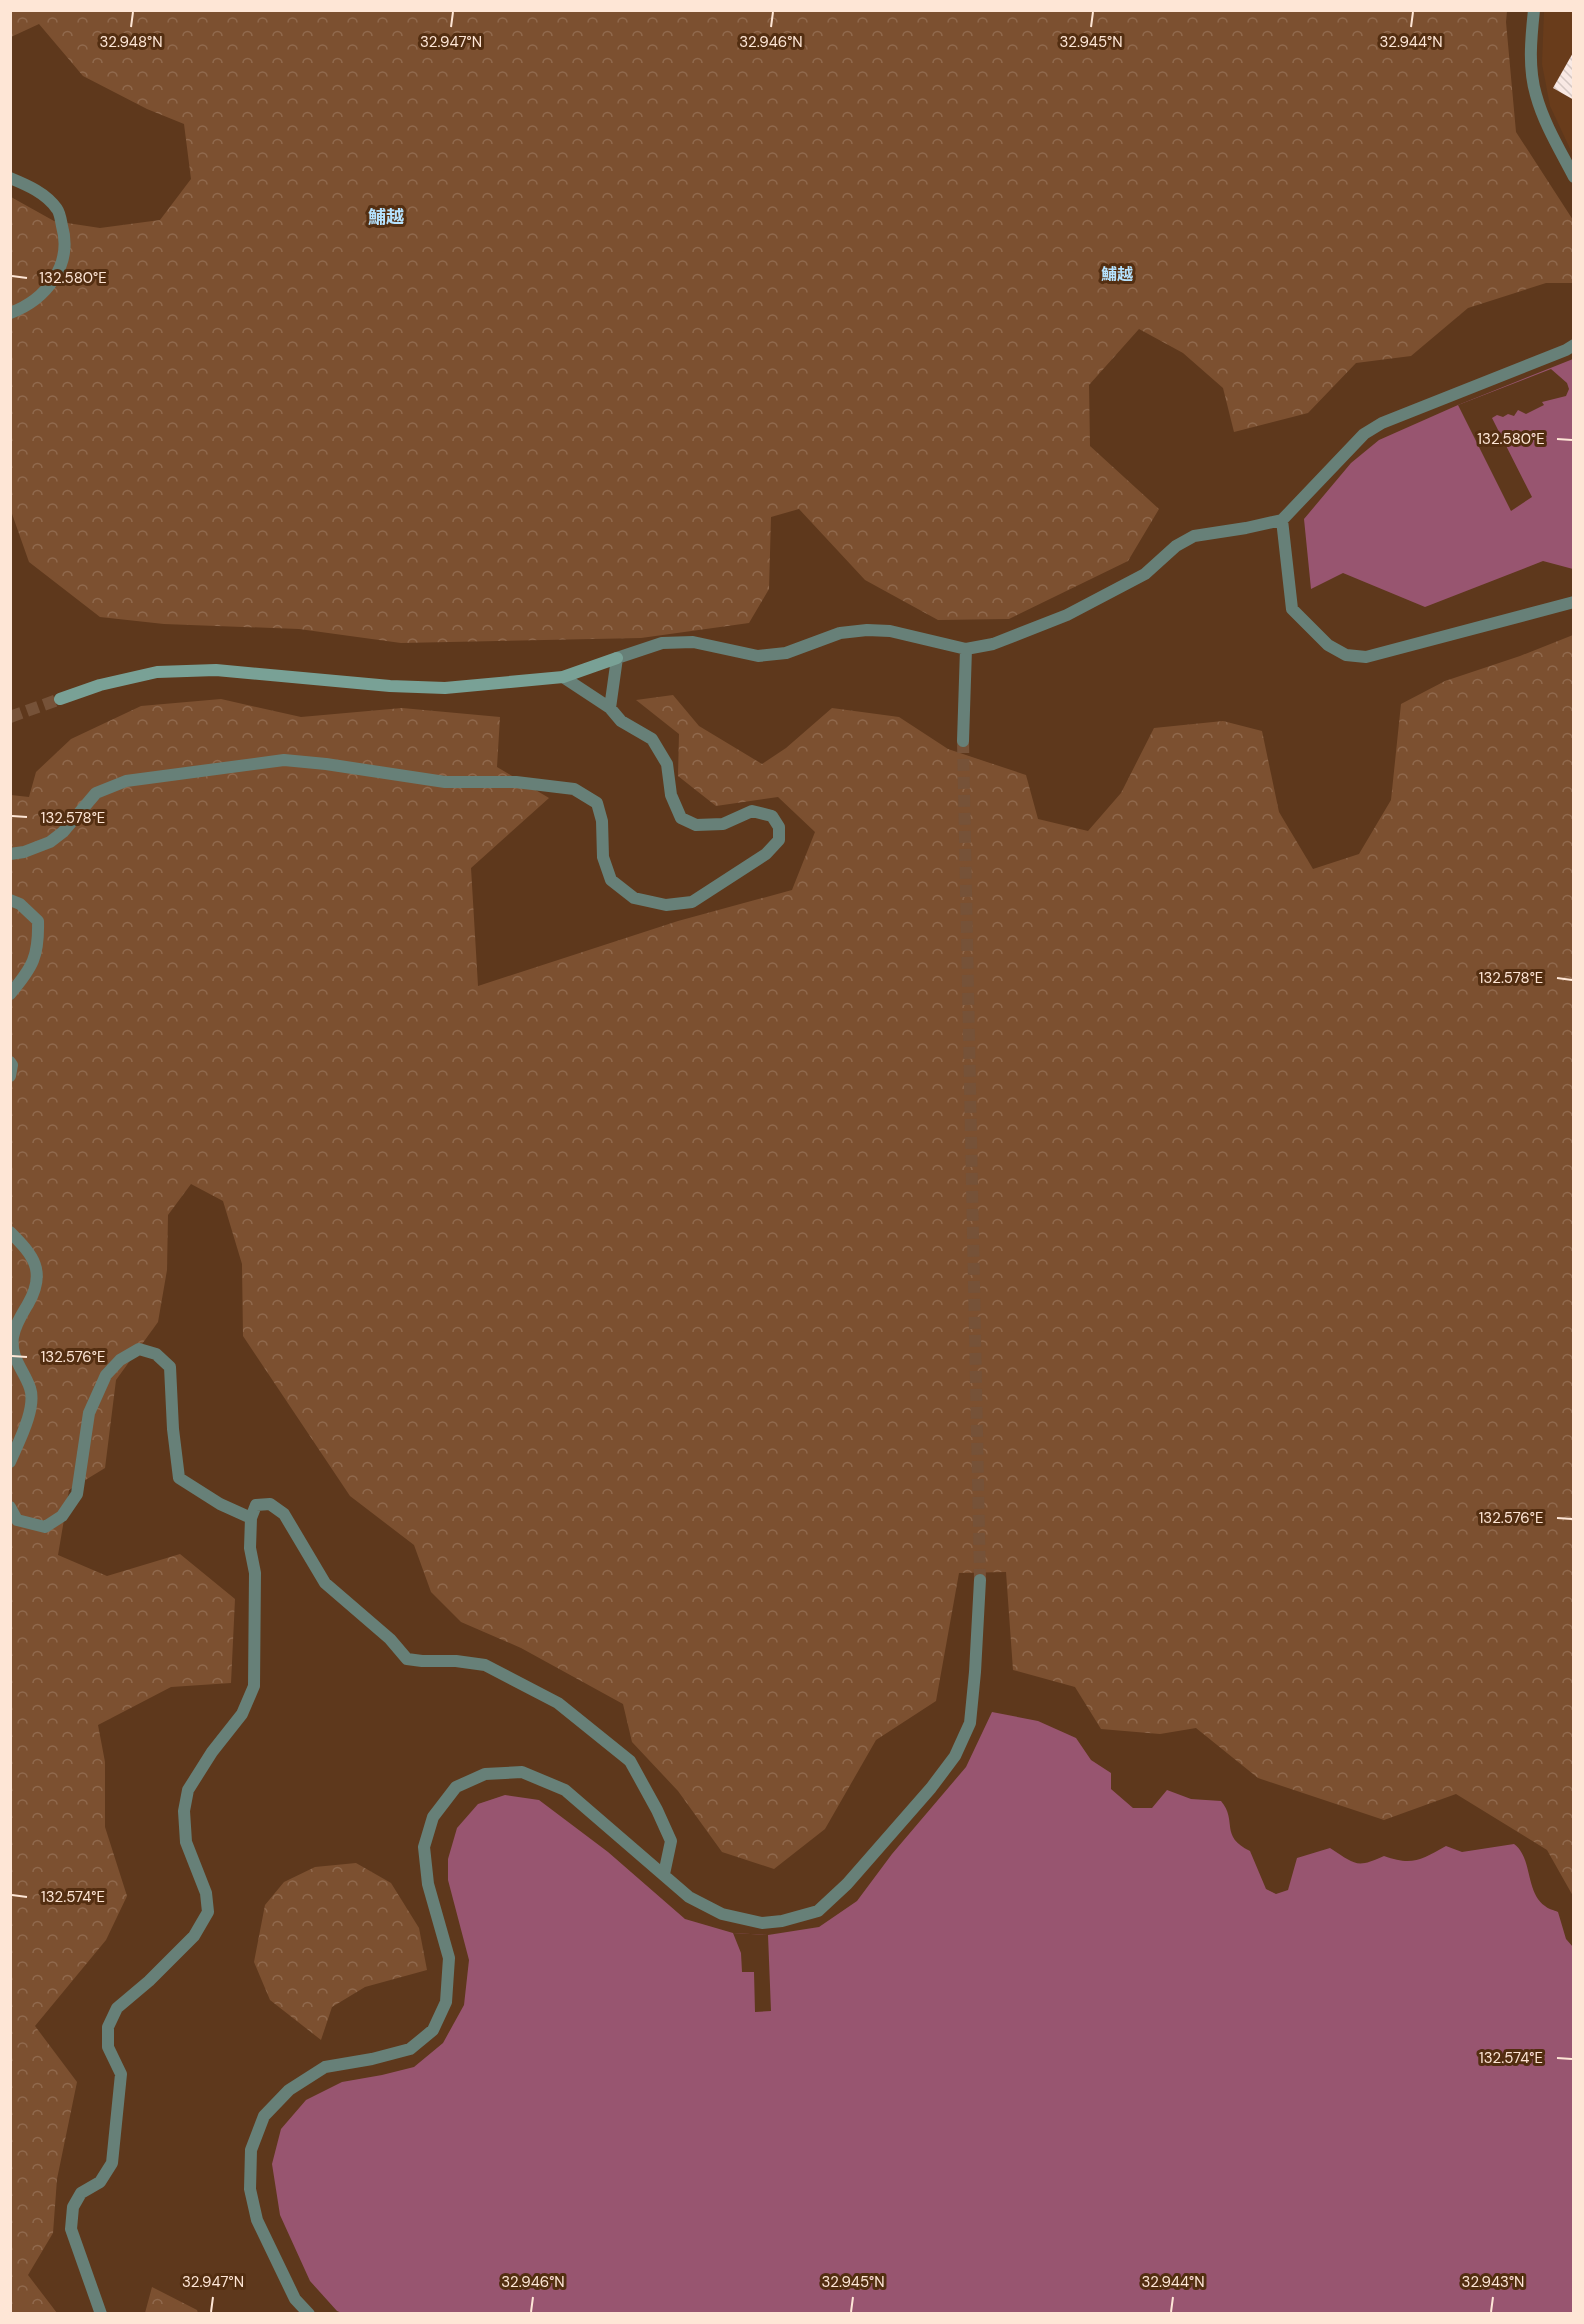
<svg xmlns="http://www.w3.org/2000/svg" width="1584" height="2324" font-family="'DM Sans','Noto Sans JP',sans-serif">
<defs>
<pattern id="forest-crowns" width="20" height="18" patternUnits="userSpaceOnUse" patternTransform="scale(1.5)"><rect width="20" height="18" fill="#7c5030"/><path d="M2 6a3 3 0 1 1 6 0M12 15a3 3 0 1 1 6 0" fill="none" stroke="#90694d"/></pattern>
<pattern id="building-back-hatch" width="6" height="6" patternUnits="userSpaceOnUse" patternTransform="scale(1.5)"><rect width="6" height="6" fill="#f9e9e4"/><path d="M-1 5l2 2M0 0l6 6M5-1l2 2" fill="none" stroke="#d6c8c3"/></pattern>
</defs>
<rect width="100%" height="100%" fill="#5e381c"/>
<path fill="#693c1b" d="M1544 11H1573V155L1550 106 1542 64Z"/>
<path fill="url(#forest-crowns)" d="M11 11H1507L1506 22 1516 132 1573 220V283H1546L1468 308 1411 356 1356 363 1308 413 1234 432 1223 388 1183 353 1139 329 1089 385 1090 446 1159 509 1128 561 1009 619 938 620 865 580 799 509 771 517 769 589 749 623 641 638 401 643 299 629 164 624 100 617 29 562 11 511V197L54 221 100 228 160 220 191 179 184 124 147 109 83 76 39 24 11 37Z
M1573 635V1896L1547 1850 1456 1794 1384 1820 1258 1778 1196 1728 1160 1734 1101 1729 1075 1687 1013 1670 1006 1572 959 1573 936 1701 876 1740 825 1829 774 1869 722 1852 678 1791 632 1742 623 1704 521 1648 461 1622 431 1592 414 1545 350 1496 243 1336 242 1264 223 1201 191 1184 168 1215 167 1270 158 1322 116 1380 105 1468 69 1490 58 1555 107 1576 180 1554 235 1599 231 1683 171 1687 98 1725 105 1762V1827L127 1896 106 1940 35 2026 77 2082 57 2179 53 2233 28 2275 57 2313 11 2314V795L29 797 36 772 71 739 141 706 221 699 301 717 402 708 500 717 497 767 549 798 471 868 478 986 678 921 792 890 815 832 778 797 716 806 678 776 679 734 636 700 673 695 699 726 762 764 786 748 832 708 899 717 948 749 1026 775 1038 819 1088 831 1121 793 1154 728 1223 721 1262 731 1279 812 1313 869 1359 854 1391 800 1401 704 1445 681 1520 656Z
M356 1863 391 1883 419 1928 427 1970 365 1987 332 2007 321 2040 270 2000 254 1962 265 1905 284 1882 315 1867Z
M152 2287 197 2310 198 2313H145Z"/>
<path fill="#985570" d="M1573 359V569L1543 561 1425 607 1343 573 1311 589 1304 519 1351 463 1379 440 1458 405Z
M992 1712 1038 1721 1076 1738 1091 1760 1111 1773V1789L1133 1808H1152L1167 1790 1191 1799 1221 1801C1238 1821 1219 1836 1250 1851L1266 1889 1276 1894 1288 1890 1297 1858 1330 1848C1355 1864 1356 1869 1384 1856 1412 1866 1421 1860 1446 1846L1462 1852 1514 1844C1533 1858 1525 1892 1545 1906 1548 1909 1554 1910 1558 1912L1566 1939 1573 1947V2313H342L337 2311 310 2281 280 2215 272 2164 281 2129 306 2100 342 2082 382 2075 414 2067 443 2043 464 2005 469 1960 448 1880V1859L457 1828 478 1804 505 1795 539 1800 608 1852 685 1919 733 1933 768 1935 819 1927 857 1901 892 1854 966 1767Z"/>
<path fill="#5e381c" d="M1551 369 1567 383 1569 389 1566 396 1542 402 1544 405 1526 414 1518 410 1514 416 1508 414 1503 417 1497 415 1492 418 1532 497 1511 511 1458 405Z
M733 1933 768 1935 771 2011 755 2012 754 1972H742L741 1953Z"/>
<path fill="url(#building-back-hatch)" d="M1574 51V100L1553 88Z"/>
<g fill="none" stroke-linecap="round" stroke-linejoin="round">
<path stroke="#765238" stroke-width="12" stroke-dasharray="12 6" stroke-linecap="butt" d="M963 741 980 1580"/>
<path stroke="#765238" stroke-width="12" stroke-dasharray="12 6" stroke-linecap="butt" d="M10 717 60 699"/>
<path stroke="#678078" stroke-width="12" d="M1534 10C1531 38 1528 68 1536 95 1544 124 1560 150 1574 177
M10 178C27 185 46 193 57 209 60 213 61 221 62 226 73 265 46 300 10 313
M1282 520 1292 609 1328 645 1346 655 1366 657 1574 602
M610 708 617 658 662 643 693 642 758 656 786 653 840 633 867 630 890 631 966 649 993 644 1067 615 1145 574 1176 546 1194 536 1246 528 1282 520 1364 434 1382 423 1566 350 1574 345
M963 741 966 649
M10 854 24 852 50 842 63 832 96 793 126 781 284 760 326 764 445 782H516L574 789 597 803 602 821 603 857 611 880 634 898 666 905 692 902 766 854 779 840V827L772 816 752 811 723 824 696 825 681 818 671 795 667 764 652 739 621 721 610 708 563 677
M10 900 20 904 38 921C39 956 33 967 10 994
M10 1062 12 1065 10 1076
M10 1232C33 1255 47 1271 28 1304 22 1314 15 1325 13 1337 10 1358 24 1370 30 1388 37 1408 18 1443 10 1462
M10 1507 17 1520 45 1527 62 1516 77 1494 89 1413 106 1375 120 1360 139 1349 156 1354 170 1367 173 1429 179 1478 220 1504 251 1518
M101 2314 71 2229 73 2207 81 2193 100 2182 112 2163 121 2074 108 2047V2027L117 2008 149 1981 194 1936 208 1912 206 1893 186 1842 184 1811 188 1790 212 1752 242 1714 254 1686 255 1573 250 1548 251 1518 256 1505 270 1504 284 1514 325 1583 390 1639 407 1659 422 1661H456L485 1665 558 1703 630 1761 657 1810 671 1841 664 1874
M309 2314 295 2299 257 2220 250 2189 251 2150 264 2116 289 2090 325 2067 372 2059 410 2049 433 2030 446 2002 449 1958 428 1884 424 1847 433 1817 456 1787 485 1774 522 1772 565 1790 689 1897 722 1914 762 1923 782 1921 818 1911 847 1884 931 1788 955 1756 970 1723 975 1672 980 1580"/>
<path stroke="#79a196" stroke-width="12" d="M60 699 100 685 157 672 216 670 390 686 445 688 563 677 617 658"/>
</g>
<path fill="none" stroke="#fee6d6" stroke-width="2" d="M131 27 133 12M451 27 453 12M771 27 773 12M1091 27 1093 12M1411 27 1413 12M12 276 27 278M1557 439 1572 440M12 816 27 817M1557 978 1572 980M12 1356 27 1357M1557 1518 1572 1519M12 1895 27 1897M1557 2058 1572 2059M211 2312 213 2297M531 2312 533 2297M851 2312 853 2297M1171 2312 1173 2297M1491 2312 1493 2297"/>
<g text-anchor="middle" dominant-baseline="central" stroke-width="6" stroke-linejoin="round" paint-order="stroke">
<g font-size="16" font-weight="bold" fill="#b6e3ff" stroke="#532e11">
<text x="1117" y="274">鯆越</text>
</g>
<g font-size="18" font-weight="bold" fill="#b6e3ff" stroke="#532e11">
<text x="386" y="217">鯆越</text>
</g>
</g>
<g font-size="15" text-anchor="middle" fill="#fee6d6" stroke="#532e11" stroke-width="6" stroke-linejoin="round" paint-order="stroke">
<text x="131" y="47">32.948°N</text>
<text x="451" y="47">32.947°N</text>
<text x="771" y="47">32.946°N</text>
<text x="1091" y="47">32.945°N</text>
<text x="1411" y="47">32.944°N</text>
<text x="73" y="283">132.580°E</text>
<text x="1511" y="444">132.580°E</text>
<text x="73" y="823">132.578°E</text>
<text x="1511" y="983">132.578°E</text>
<text x="73" y="1362">132.576°E</text>
<text x="1511" y="1523">132.576°E</text>
<text x="73" y="1902">132.574°E</text>
<text x="1511" y="2063">132.574°E</text>
<text x="213" y="2287">32.947°N</text>
<text x="533" y="2287">32.946°N</text>
<text x="853" y="2287">32.945°N</text>
<text x="1173" y="2287">32.944°N</text>
<text x="1493" y="2287">32.943°N</text>
</g>
<rect width="1584" height="2324" fill="none" stroke="#fee6d6" stroke-width="24"/>
</svg>
